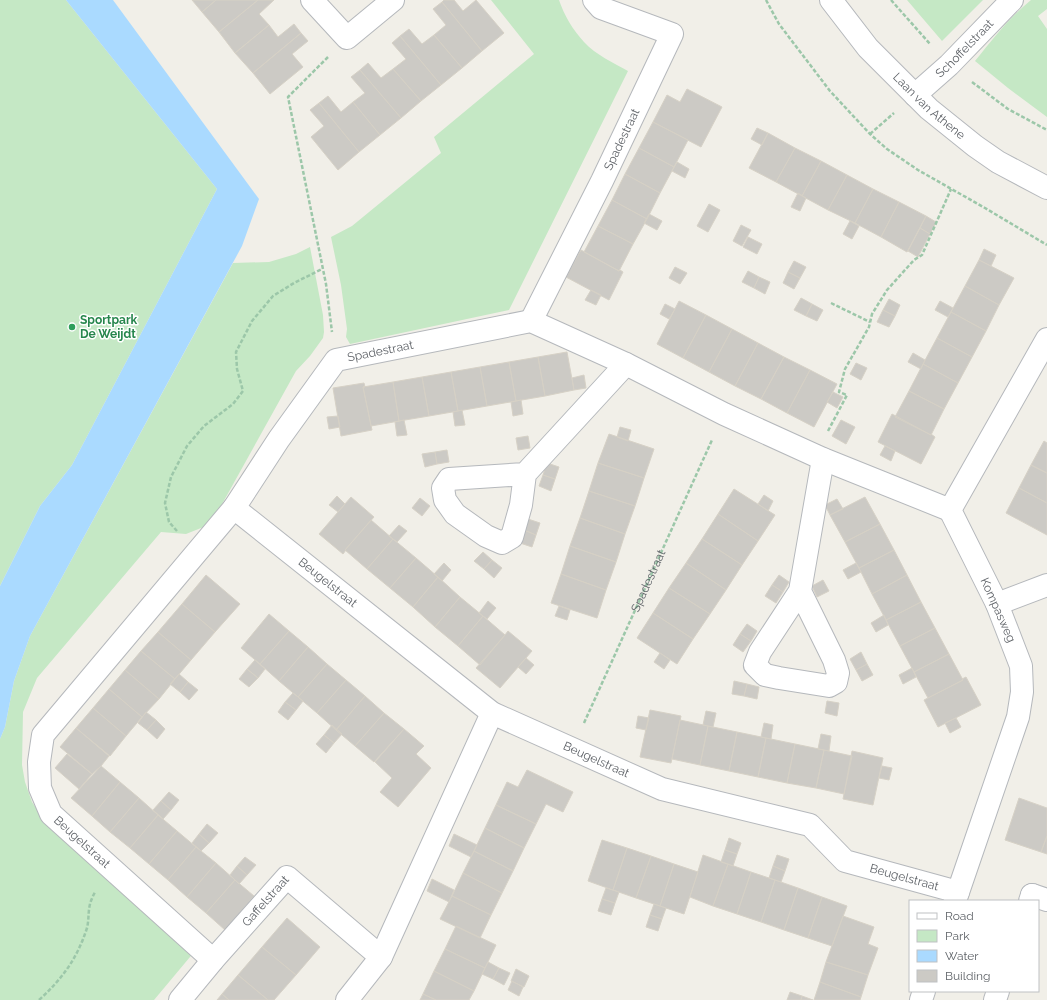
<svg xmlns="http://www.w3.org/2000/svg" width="1047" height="1000" font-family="Raleway,sans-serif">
<rect width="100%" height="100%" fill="#f1efe8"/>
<path fill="#c5e8c5" d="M0 0H66L217 189 72 465 40 506 0 586Z
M491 0H559C564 15 573 30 584 42 596 55 614 63 628 71L509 310 350 344 346 337 347 329 341 285 331 237 352 226 441 153 434 137 534 54Z
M907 0H983L942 41Z
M1031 0H1047V9L1038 16 1047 29V117L1008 88 975 61C994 38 1008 19 1031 0Z
M310 247 323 315 324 332 323 338 310 356 296 371 211 524 186 534 161 532 37 678 23 712 22 765 25 782 32 802 42 817 195 951 154 1000H0V739L5 727 14 681 30 636 233 263 269 262 296 254Z"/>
<path fill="#aadaff" d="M66 0H113L259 199 242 246 30 636 14 681 5 727 0 739V586L40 506 72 465 217 189Z"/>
<path fill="#cccac5" stroke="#d6d1c6" d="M192 0H216L202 12Z
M216 0H258L219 32 202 12Z
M258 0H274L259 14 269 25 235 53 219 32Z
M444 0H454L463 11 476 0 504 33 482 51 442 2Z
M442 2 482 51 462 68 434 35 446 25 433 9Z
M294 24 301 33 253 73 235 53 269 25 278 37Z
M409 29 422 44 434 35 462 68 441 85 400 36Z
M301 33 308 41 292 54 303 67 270 94 253 73Z
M400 36 441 85 421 101 393 69 406 59 392 43Z
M368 63 381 78 393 69 421 101 401 118 360 70Z
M360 70 401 118 380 135 353 102 365 93 351 77Z
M687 89 722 107 701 147 653 122 667 95 680 102Z
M328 96 341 112 353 102 380 135 359 152 319 103Z
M319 103 359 152 338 170 311 137 324 126 310 110Z
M653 122 688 140 674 167 639 148Z
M757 128 768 133 762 145 751 139Z
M768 133 795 148 776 182 749 168Z
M639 148 674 167 660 193 625 174Z
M795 148 821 161 802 196 776 182Z
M821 161 847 175 828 210 802 196Z
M677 162 689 169 685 178 672 171Z
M625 174 660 193 647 219 612 200Z
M847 175 873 189 855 223 828 210Z
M873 189 899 202 881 237 855 223Z
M798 193 806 198 800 211 791 207Z
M612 200 647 219 633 244 598 226Z
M899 202 926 216 907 252 881 237Z
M709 204 720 210 708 232 697 226Z
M649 214 662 221 657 230 644 223Z
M926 216 936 222 930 234 920 228Z
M850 221 859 226 852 239 843 234Z
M741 225 751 230 742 246 733 241Z
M598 226 633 244 619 271 584 252Z
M920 228 930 234 918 257 908 251Z
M748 237 762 244 757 254 743 247Z
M984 249 996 255 991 266 979 260Z
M581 250 619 271 620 270 623 272 609 300 566 277Z
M979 260 1014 278 999 305 965 286Z
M794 261 806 267 800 278 788 272Z
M675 267 687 273 680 284 669 278Z
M748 271 759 277 754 288 742 282Z
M788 272 800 278 794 289 783 283Z
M759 277 770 282 765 294 754 288Z
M965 286 999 305 986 331 951 312Z
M591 290 601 295 596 305 585 300Z
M801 298 812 304 806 316 794 310Z
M889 299 900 305 895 316 883 310Z
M679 301 706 315 683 358 657 344Z
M940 301 953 308 948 317 935 310Z
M665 304 675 309 669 319 660 314Z
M812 304 823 310 817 321 806 316Z
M883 310 895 316 889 327 877 322Z
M951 312 986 331 972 357 937 338Z
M706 315 732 329 709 372 683 358Z
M732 329 758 343 735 386 709 372Z
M937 338 972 357 958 383 923 364Z
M758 343 784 357 761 399 735 386Z
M567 352 574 390 545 396 538 357Z
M913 353 925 360 921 369 908 362Z
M538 357 545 396 516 401 509 362Z
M784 357 810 370 787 413 761 399Z
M509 362 516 401 487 406 480 367Z
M856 363 867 368 861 380 850 374Z
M923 364 958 383 944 409 909 391Z
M480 367 487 406 458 411 451 372Z
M810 370 837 384 814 427 787 413Z
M451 372 458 411 429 416 422 377Z
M584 375 586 388 574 390 572 378Z
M422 377 429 416 399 421 393 382Z
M393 382 399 421 371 426 363 387Z
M364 383 365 387H363L372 430 341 436 333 388Z
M909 391 944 409 931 435 895 417Z
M833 392 843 397 837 408 827 402Z
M521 400 523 414 513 416 511 402Z
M462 410 465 425 455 426 453 412Z
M892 414 931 435V434L935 437 921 464 878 442Z
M338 416 340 427 329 429 327 417Z
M404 420 407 435 397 436 395 422Z
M841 420 855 427 846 444 832 436Z
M620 427 631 430 628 441 617 437Z
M609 434 654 449 644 478 598 463Z
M528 436 530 448 518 450 516 438Z
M1044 441 1047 443V473L1031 465Z
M885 446 895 451 891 461 880 455Z
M447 450 449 462 437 464 435 452Z
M435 452 437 464 425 467 422 454Z
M547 463 559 467 555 479 543 475Z
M598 463 644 478 635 506 589 491Z
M1031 465 1047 473V503L1019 488Z
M543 475 555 479 551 491 539 486Z
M1019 488 1047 503V535L1006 513Z
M734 489 775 515 758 541 718 514Z
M589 491 635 506 625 534 580 518Z
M764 495 773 501 768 511 758 504Z
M337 496 345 504 338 512 329 505Z
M351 497 374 517 345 550H346L343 554 319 534Z
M865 497 880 524 845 542 830 515Z
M420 498 430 506 422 516 412 508Z
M837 499 843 509 830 515 825 505Z
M718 514 758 541 742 565 702 539Z
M580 518 625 534 616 562 570 546Z
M528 519 540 523 536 535 524 530Z
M371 520 393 539 367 569 345 550Z
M880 524 894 550 859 568 845 542Z
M399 525 407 531 397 542 389 536Z
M524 530 536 535 532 547 520 543Z
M393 539 416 558 390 588 367 569Z
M702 539 742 565 726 590 686 563Z
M570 546 616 562 606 590 561 574Z
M894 550 907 575 872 594 859 568Z
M483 552 492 560 484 569 474 561Z
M416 558 438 577 413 607 390 588Z
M492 560 502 568 494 578 484 569Z
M444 563 451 570 442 581 434 574Z
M686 563 726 590 710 614 669 588Z
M856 563 861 572 848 579 843 570Z
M561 574 606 590 597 618 551 603Z
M206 575 240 604 215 632 182 604Z
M779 575 789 582 783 592 772 585Z
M907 575 921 602 886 620 872 594Z
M438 577 460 597 435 627 413 607Z
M823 580 829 591 817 597 812 586Z
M772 585 783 592 776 603 765 596Z
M669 588 710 614 693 639 653 613Z
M460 597 483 616 458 646 435 627Z
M488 601 496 608 487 619 479 613Z
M921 602 935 628 900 646 886 620Z
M182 604 215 632 191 660 158 632Z
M559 606 570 610 567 620 555 616Z
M653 613 693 639 677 664 637 638Z
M269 614 289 631 260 664 241 648Z
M884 615 888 625 876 632 871 623Z
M483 616 505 635 480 665 458 646Z
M747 624 757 631 751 641 740 634Z
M935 628 949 654 914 672 900 646Z
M289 631 308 647 279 681 260 664Z
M508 631 532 651 500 688 476 668 505 635Z
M158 632 191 660 175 679 141 651Z
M740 634 751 641 743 652 733 645Z
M308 647 327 664 298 697 279 681Z
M141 651 175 679 159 699 125 670Z
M861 652 867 664 856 670 850 659Z
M660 653 670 660 664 669 654 662Z
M949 654 963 680 928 698 914 672Z
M526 658 534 665 526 674 518 667Z
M255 660 265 669 258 678 247 669Z
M327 664 346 680 317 713 298 697Z
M867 664 873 675 862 681 856 670Z
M912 668 916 677 903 684 899 675Z
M247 669 258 678 249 687 239 679Z
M125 670 159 699 142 717 109 689Z
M179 674 188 682 180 692 170 684Z
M966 677 981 705 938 727 924 700 963 680 962 679Z
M346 680 365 696 336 730 317 713Z
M734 681 747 684 744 696 732 694Z
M188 682 198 690 189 700 180 692Z
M747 684 759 687 757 699 744 696Z
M109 689 142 717 126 736 93 708Z
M293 693 303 701 296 710 285 702Z
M365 696 384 713 355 746 336 730Z
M827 701 839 703 837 716 825 713Z
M285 702 296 710 288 720 278 712Z
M93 708 126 736 110 756 76 728Z
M650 710 681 716 671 763 640 757Z
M706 711 716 713 713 727 703 725Z
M146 712 156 720 147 730 138 723Z
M384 713 404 729 374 762 355 746Z
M638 716 649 718 646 730 636 728Z
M956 718 961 727 950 733 945 723Z
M156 720 165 729 157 739 147 730Z
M680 720 708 726 700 765 672 759Z
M764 723 773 725 771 739 761 737Z
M332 725 342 734 334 743 324 735Z
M708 726 737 732 729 771 700 765Z
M76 728 109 756 101 766 92 774 60 747Z
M404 729 424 746 416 754 431 768 398 807 380 792 392 778 375 762Z
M737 732 766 738 758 777 729 771Z
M821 734 831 736 829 751 818 749Z
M324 735 334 743 326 753 316 744Z
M766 738 795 744 787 783 758 777Z
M795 744 824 750 816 788 787 783Z
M824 750 852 756 844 794 816 788Z
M852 751 883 758 873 805 843 799 844 794Z
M67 754 92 774 79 789 55 768Z
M101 766 120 782 92 816 71 798Z
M882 766 892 768 889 780 879 778Z
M527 770 573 792 563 812 546 804 536 824 496 805 507 782 518 787Z
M120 782 139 798 110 832 92 816Z
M169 792 179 800 171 810 161 801Z
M139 798 158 815 130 848 110 832Z
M1019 798 1047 808V836L1041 852 1005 840Z
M161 801 171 810 163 819 153 810Z
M496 805 536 824 524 848 485 828Z
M158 815 177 831 149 864 130 848Z
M207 824 218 833 209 843 199 834Z
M485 828 524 848 513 871 474 851Z
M177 831 196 847 168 880 149 864Z
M199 834 209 843 201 851 192 843Z
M454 834 477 845 471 857 449 846Z
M1047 836V854L1041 852Z
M729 838 741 843 737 854 725 850Z
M602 840 627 848 613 890 588 881Z
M196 847 216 863 187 897 168 880Z
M627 848 651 856 636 898 613 890Z
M725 850 737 854 733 866 721 862Z
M474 851 513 871 502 893 463 873Z
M703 855 728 864 713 906 690 897Z
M777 855 789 859 785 871 773 866Z
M651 856 674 864 660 906 636 898Z
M245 857 256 865 247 875 237 866Z
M216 863 235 880 206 913 187 897Z
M674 864 698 872 684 914 660 906Z
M728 864 751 872 737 914 713 906Z
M237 866 247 875 239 884 230 875Z
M773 866 785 871 781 882 769 878Z
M751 872 775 880 761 922 737 914Z
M463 873 502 893 491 915 452 896Z
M432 879 454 890 449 902 427 891Z
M235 880 254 896 225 930 206 913Z
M775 880 798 888 784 930 761 922Z
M606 888 619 892 615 903 602 899Z
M798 888 822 897 808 938 784 930Z
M452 896 491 915 480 938 440 919Z
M822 897 847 906 832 946 808 938Z
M602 899 615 903 611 915 598 911Z
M654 904 666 908 662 919 650 915Z
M650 915 662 919 658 931 646 927Z
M843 916 874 927 868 944 878 948 868 975 826 962Z
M287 918 320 947 296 975 262 947Z
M456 926 496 945 485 968 445 949Z
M262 947 296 975 274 1000H268L238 975Z
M445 949 485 968 474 991 434 971Z
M488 962 499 968 493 979 482 974Z
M826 962 868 975 861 997 820 982Z
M499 968 510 973 504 985 493 979Z
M516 969 529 976 524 987 511 981Z
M434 971 474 991 469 1000H436L423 994Z
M238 975 268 1000H229L222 994Z
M512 981 523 987 519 996 508 990Z
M820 982 861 997 860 1000H814Z
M790 992 802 996 801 1000H787Z
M222 994 229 1000H217Z
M423 994 436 1000H420Z
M802 996 813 1000H801Z"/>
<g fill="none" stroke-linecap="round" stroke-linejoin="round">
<defs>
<path id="pedestrian" d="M1032 895 1047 900"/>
<g id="minor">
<path d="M312 0 347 38 393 0"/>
<path id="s2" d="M915 95 949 65 1012 0"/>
<path id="s3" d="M531 321 602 181 672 34 601 8 594 0"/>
<path d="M525 474 521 505 512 537 502 543 486 536 455 514 445 500 443 488 449 479 525 474 626 364"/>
<path id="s4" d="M234 508 279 439 336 360 531 321 626 364 724 414 823 459 950 510"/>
<path d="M800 591 834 660 838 673 836 682 829 686 779 678 765 675 755 665 760 652 800 591 823 459"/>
<path d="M997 604 1047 585"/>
<path d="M955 901 1018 717 1022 692 1021 666 997 604 950 510 1047 339"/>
<path d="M1030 901 1032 895"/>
<path id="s5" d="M213 960 51 814 40 788 39 762 43 735 234 508 492 713 662 789 810 825 845 861 958 892"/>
<path id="s6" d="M180 1000 213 960 287 877 381 957"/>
<path d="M347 1000 381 957 492 713"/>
<path d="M921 1000 924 991"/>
<path d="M995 1000 998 991"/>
</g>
<g id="tertiary">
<path id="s7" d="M831 0 868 48 929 109 975 146 998 162 1047 188"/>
</g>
</defs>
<use href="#pedestrian" stroke="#b5b8bc" stroke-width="24"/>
<use href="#minor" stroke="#b5b8bc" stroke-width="24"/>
<use href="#tertiary" stroke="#b5b8bc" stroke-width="24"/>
<g stroke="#9cc7a9" stroke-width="2.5" stroke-dasharray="4 2" stroke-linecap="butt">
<path d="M766 0 779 24 830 91 870 134 887 149 918 170 985 208 1047 245"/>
<path d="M891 0 930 44"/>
<path d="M328 57 288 97 326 284 332 332"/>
<path d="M972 82 1008 109 1047 130"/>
<path d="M870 134 894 113"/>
<path d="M831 303 870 322"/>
<path d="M828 431 847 395 839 392 845 369 869 327 872 314 887 290 914 260 922 255 951 189"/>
<path d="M177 531 169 522 165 503 171 477 187 446 204 426 233 404 243 391 237 369 236 352 252 321 273 296 294 283 322 269"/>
<path id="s1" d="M584 723 712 440"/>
<path d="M39 1000C62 979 77 959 87 928 89 920 88 912 90 904 91 900 93 896 95 892"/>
</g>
<use href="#pedestrian" stroke="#fff" stroke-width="22"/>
<use href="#minor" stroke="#fff" stroke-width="22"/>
<use href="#tertiary" stroke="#fff" stroke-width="22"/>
</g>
<circle fill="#2e9e5b" stroke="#fff" stroke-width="1.5" cx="72" cy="327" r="4"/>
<g text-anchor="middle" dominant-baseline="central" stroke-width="3" stroke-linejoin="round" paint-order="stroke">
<g font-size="12" fill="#5f6368" stroke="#fff">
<text stroke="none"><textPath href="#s2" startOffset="68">Schoffelstraat</textPath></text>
<text stroke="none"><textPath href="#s7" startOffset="145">Laan van Athene</textPath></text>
<text stroke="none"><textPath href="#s3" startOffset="203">Spadestraat</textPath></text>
<text stroke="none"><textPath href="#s4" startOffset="225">Spadestraat</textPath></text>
<text stroke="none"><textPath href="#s1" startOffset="156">Spadestraat</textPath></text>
<text stroke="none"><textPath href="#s5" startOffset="716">Beugelstraat</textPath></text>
<text transform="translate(998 610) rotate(66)">Kompasweg</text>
<text stroke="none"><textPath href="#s5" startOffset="1040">Beugelstraat</textPath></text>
<text transform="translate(82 842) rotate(42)">Beugelstraat</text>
<text stroke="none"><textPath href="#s5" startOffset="1376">Beugelstraat</textPath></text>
<text stroke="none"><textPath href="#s6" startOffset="131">Gaffelstraat</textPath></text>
</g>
<g font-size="12" font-weight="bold" fill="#27864d" stroke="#fff" text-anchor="start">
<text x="80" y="320">Sportpark<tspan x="80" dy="14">De Weijdt</tspan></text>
</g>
</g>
<rect x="909" y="900" width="130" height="92" fill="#ffffff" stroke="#bfc1c3"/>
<rect x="917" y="913" width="20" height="6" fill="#ffffff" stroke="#bfc1c3"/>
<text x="945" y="920" font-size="12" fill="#5f6368">Road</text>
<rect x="917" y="930" width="20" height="12" fill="#c5e8c5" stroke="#bfc1c3"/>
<text x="945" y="940" font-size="12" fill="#5f6368">Park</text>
<rect x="917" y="950" width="20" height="12" fill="#aadaff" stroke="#bfc1c3"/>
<text x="945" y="960" font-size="12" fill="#5f6368">Water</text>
<rect x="917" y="970" width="20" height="12" fill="#cccac5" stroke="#bfc1c3"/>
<text x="945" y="980" font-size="12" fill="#5f6368">Building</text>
</svg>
